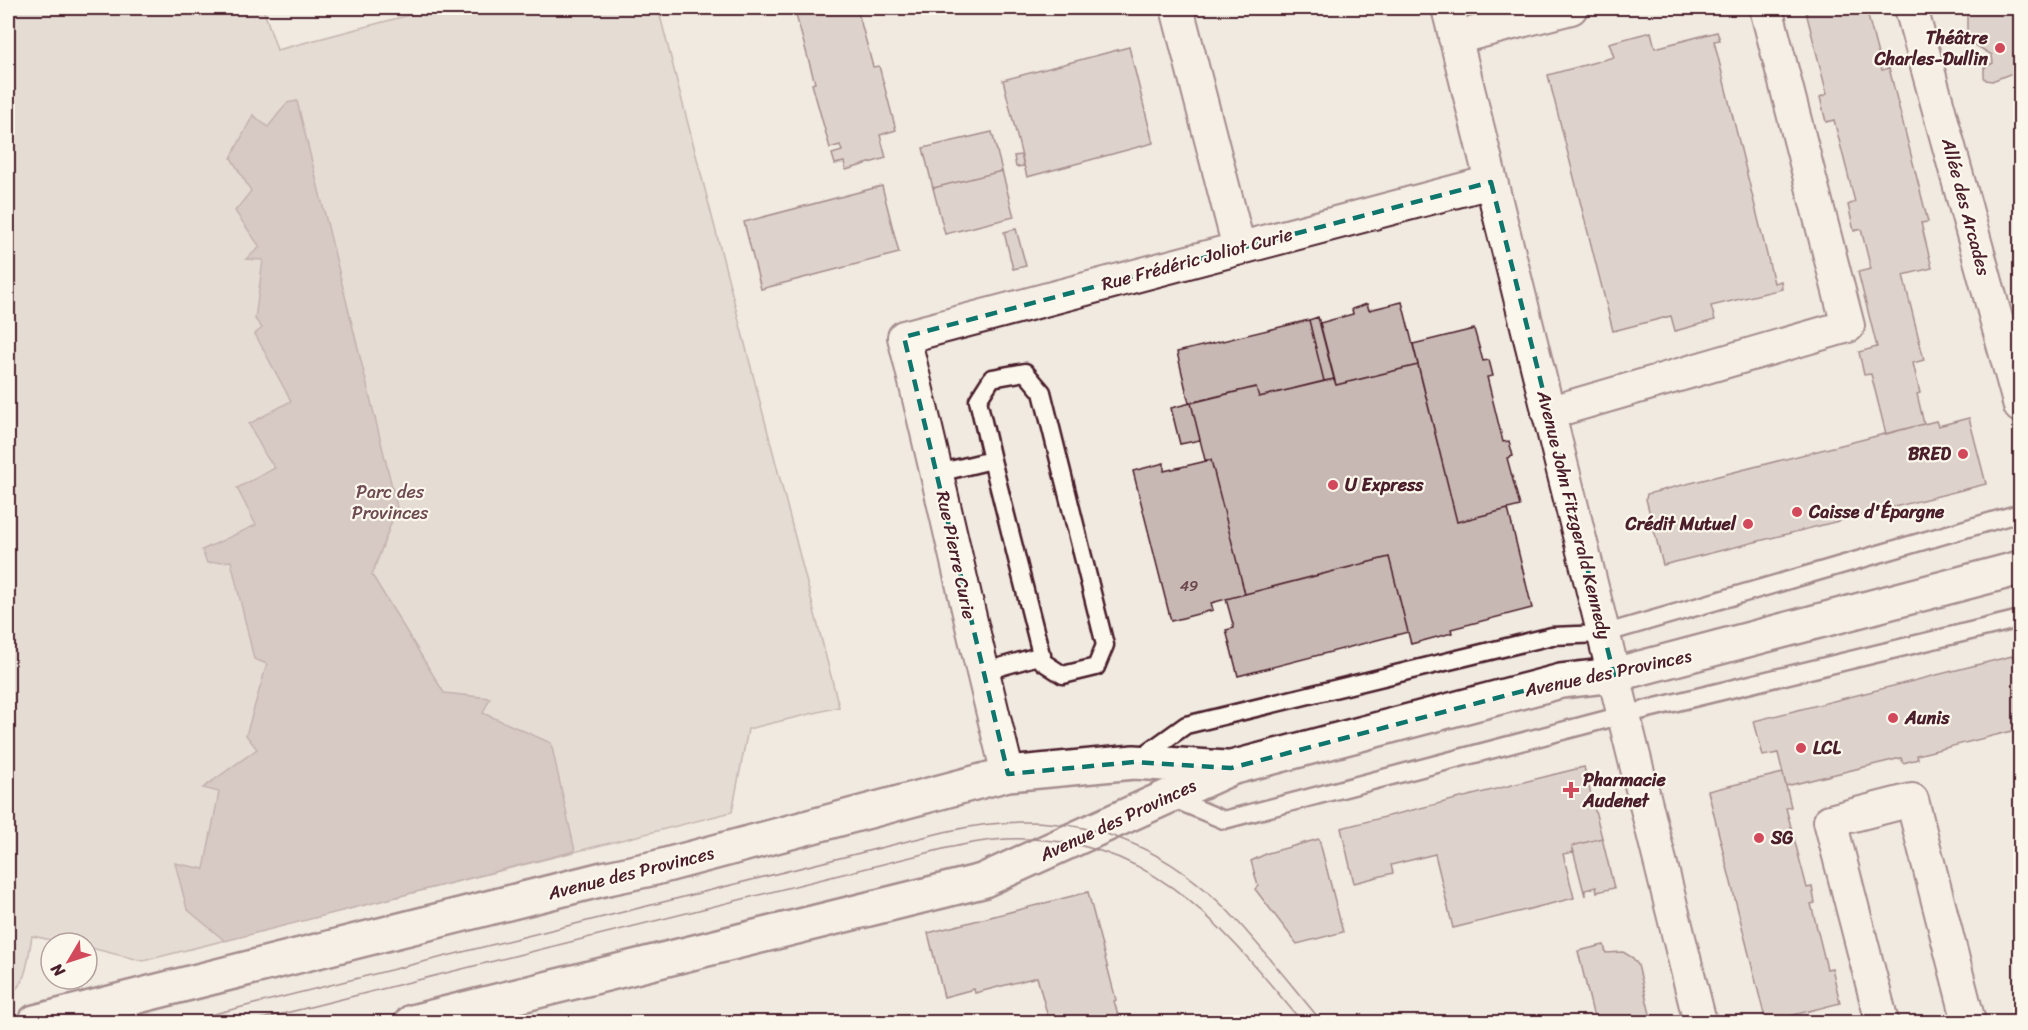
<svg xmlns="http://www.w3.org/2000/svg" width="2028" height="1030" font-family="Sriracha,sans-serif">
<rect width="100%" height="100%" fill="#f0eae0"/>
<filter id="ink" filterUnits="userSpaceOnUse"><feTurbulence type="fractalNoise" baseFrequency=".0167" numOctaves="2"/><feDisplacementMap in="SourceGraphic" scale="12" xChannelSelector="R" yChannelSelector="G"/><feConvolveMatrix kernelMatrix="1 2 1 2 8 2 1 2 1" color-interpolation-filters="sRGB"/></filter>
<g filter="url(#ink)">
<path fill="#d8ccc6" stroke="#917678" stroke-width="1.5" d="M8 8H263L277 50 436 8H658L839 707 748 729 732 812 143 961 87 947V943H65L32 936C28 955 28 987 8 994Z"/>
<path fill="#b8a4a2" stroke="#8c6f72" stroke-width="1.5" d="M297 101 397 507 372 575 444 693 490 698 483 713 551 743 575 851 225 941 187 909 175 863 204 869 219 792 203 788 257 749 246 735 267 664 254 659 231 561 207 563 202 550 256 525 237 488 275 468 266 456 249 424 291 401 255 334 262 328 255 319 263 260 246 259 260 247 235 211 251 191 231 158 253 115 268 127 287 103Z"/>
<path fill="#c8b8b3" stroke="#4a1f2b" stroke-width="1.5" d="M794 8H857L873 67 879 66 896 130 880 135 886 158 846 170 844 162 835 164 832 154 842 151 840 145 830 148 812 84 815 83Z
M1805 8H1866L1882 70 1889 68 1928 222 1921 223 1932 268 1903 275 1924 360 1913 363 1920 393 1917 394 1924 424 1886 434 1871 374 1864 375 1859 352 1877 347 1858 272 1871 269 1861 229 1854 231 1848 205 1855 202 1834 120 1826 122 1820 97 1827 94Z
M1967 8H2020V70L1992 81 1986 80 1984 77V68L1993 63 1992 55 1967 40Z
M1651 32 1655 48 1717 32 1720 40 1714 41 1774 283 1781 281 1782 289 1711 306 1715 320 1675 331 1671 316 1613 331 1548 75 1614 57 1609 43Z
M1129 47 1153 143 1027 177 1003 80Z
M992 132 1002 171 933 188 923 148Z
M1021 155 1024 166 1016 167 1014 156Z
M1002 171 1014 217 945 234 933 188Z
M882 186 899 253 761 289 744 222Z
M1016 229 1026 266 1013 269 1004 232Z
M1402 302 1418 365 1336 385 1320 323 1353 314 1352 309 1367 304 1369 310Z
M1318 317 1334 379 1324 381 1309 320Z
M1309 320 1324 381 1259 397 1256 387 1189 403 1177 352Z
M1474 329 1483 361 1489 360 1493 376 1487 377 1503 442 1509 441 1513 456 1507 458 1520 506 1457 522 1413 344Z
M1418 365 1457 522 1508 509 1532 608 1451 629 1452 633 1411 644 1389 557 1245 594 1211 460H1205L1191 403 1256 387 1259 397 1334 379 1336 385Z
M1191 403 1200 440 1180 444 1171 408Z
M1969 418 1986 484 1663 565 1646 499 1647 494 1936 421 1938 426Z
M1211 460 1245 594 1211 603 1213 610 1171 621 1133 471 1164 463V471Z
M1389 557 1408 632 1238 676 1226 630 1234 628 1226 599Z
M2020 654V729L1917 755 1918 759 1903 763 1901 758 1786 786 1778 753 1763 756 1754 721Z
M1584 767 1602 838 1572 846 1574 852 1563 854 1574 898 1453 928 1435 854 1391 865 1393 873 1354 883 1341 828Z
M1783 773 1791 807 1786 808 1807 888 1812 887 1815 903 1811 904 1827 969 1832 968 1840 1003 1766 1022 1708 791Z
M1602 838 1614 888 1597 892 1596 887 1585 890V896L1572 846Z
M1319 839 1343 932 1297 944 1255 889 1258 886 1251 861 1268 853Z
M1088 892 1116 1000 1114 1001 1120 1022H1054L1052 1016 1048 1017 1037 977 975 993 974 989 944 997 928 933Z
M1604 945 1606 953 1623 952 1633 958 1638 965 1652 1022H1595L1578 951Z"/>
<g fill="none" stroke-linecap="round" stroke-linejoin="round">
<defs>
<path id="lane" d="M938 473 992 460 1043 662 1063 675 1096 667 1105 645 1042 392 1025 372 992 378 978 400 992 460
M982 672 1042 655
M1137 760 1186 725 1552 636 1603 634 2020 513
M1169 797 1224 820 1623 715 2020 619"/>
<path id="street" d="M1177 8 1239 248
M1448 8 1700 1022
M1911 8 2020 406
M1455 38 1571 8
M1548 413 1848 326 1766 8
M1008 774C971 629 940 482 904 337L1491 182
M1882 1022 1830 821 1912 800 1969 1022"/>
<path id="secondary" d="M35 1022 603 879 655 868 1008 774 1134 762 1226 768
M412 1022 982 881 1231 768 1561 681 1614 675 2020 568"/>
</defs>
<use href="#lane" stroke="#4a1f2b" stroke-width="21"/>
<use href="#street" stroke="#4a1f2b" stroke-width="36"/>
<use href="#secondary" stroke="#4a1f2b" stroke-width="38"/>
<use href="#lane" stroke="#fbf7ec" stroke-width="16"/>
<use href="#street" stroke="#fbf7ec" stroke-width="32"/>
<use href="#secondary" stroke="#fbf7ec" stroke-width="33"/>
<path stroke="#4a1f2b" stroke-width="1.5" d="M182 1022 944 832C1053 806 1148 829 1228 911 1261 946 1291 985 1322 1022
M250 1022 947 848C966 844 987 840 1006 839 1150 834 1218 921 1302 1022"/>
</g>
</g>
<path d="M0 0H2028V1030H0ZM1491 182 1614 675 1561 681 1231 768 1134 762 1008 774 904 337Z" fill="#f0eae0" fill-opacity=".55" fill-rule="evenodd"/>
<path fill="none" stroke="#0f766e" stroke-width="4.5" stroke-dasharray="12 8" stroke-linejoin="round" d="M1491 182 1614 675 1561 681 1231 768 1134 762 1008 774 904 337Z"/>
<g fill="#d1495b" stroke="#fbf7ec" stroke-width="2">
<circle cx="2000" cy="48" r="6"/>
<circle cx="1963" cy="454" r="6"/>
<circle cx="1333" cy="485" r="6"/>
<circle cx="1797" cy="512" r="6"/>
<circle cx="1748" cy="524" r="6"/>
<circle cx="1893" cy="718" r="6"/>
<circle cx="1801" cy="748" r="6"/>
<path d="M1568 781h6v6h6v6h-6v6h-6v-6h-6v-6h6z"/>
<circle cx="1759" cy="838" r="6"/>
</g>
<g text-anchor="middle" dominant-baseline="central" stroke-width="4.5" stroke-linejoin="round" paint-order="stroke">
<g font-size="15" fill="#6a454d">
<text x="1189" y="586">49</text>
</g>
<g font-size="18" font-weight="bold" fill="#4a1f2b" stroke="#fbf7ec" text-anchor="start">
<text x="1988" y="38" text-anchor="end">Théâtre<tspan x="1988" dy="21">Charles-Dullin</tspan></text>
<text x="1951" y="454" text-anchor="end">BRED</text>
<text x="1345" y="485">U Express</text>
<text x="1809" y="512">Caisse d'Épargne</text>
<text x="1736" y="524" text-anchor="end">Crédit Mutuel</text>
<text x="1905" y="718">Aunis</text>
<text x="1813" y="748">LCL</text>
<text x="1583" y="780">Pharmacie<tspan x="1583" dy="21">Audenet</tspan></text>
<text x="1771" y="838">SG</text>
</g>
<g font-size="18" fill="#4a1f2b" stroke="#fbf7ec">
<text transform="translate(1966 207) rotate(75)">Allée des Arcades</text>
<text transform="translate(1197 259) rotate(-15)">Rue Frédéric Joliot Curie</text>
<text transform="translate(1574 515) rotate(76)">Avenue John Fitzgerald Kennedy</text>
<text transform="translate(956 555) rotate(78)">Rue Pierre Curie</text>
<text transform="translate(1608 673) rotate(-12)">Avenue des Provinces</text>
<text transform="translate(1118 820) rotate(-25)">Avenue des Provinces</text>
<text transform="translate(631 873) rotate(-14)">Avenue des Provinces</text>
</g>
<g font-size="18" fill="#6e4a52" stroke="#fbf7ec">
<text x="390" y="492">Parc des<tspan x="390" dy="21">Provinces</tspan></text>
</g>
</g>
<rect width="2028" height="1030" fill="none" stroke="#fbf7ec" stroke-width="30"/>
<rect x="15" y="15" width="1998" height="1000" fill="none" stroke="#4a1f2b" stroke-width="2" filter="url(#ink)"/>
<g transform="translate(69 961) rotate(231)"><circle r="28" fill="#fbf7ec" stroke="#b4a19f" stroke-width="1.5"/>
<path d="M0-4.5L10 22L0 15L-10 22Z" fill="#d1495b"/>
<text y="-9" font-size="16" font-weight="bold" text-anchor="middle" fill="#4a1f2b">N</text>
</g>
</svg>
